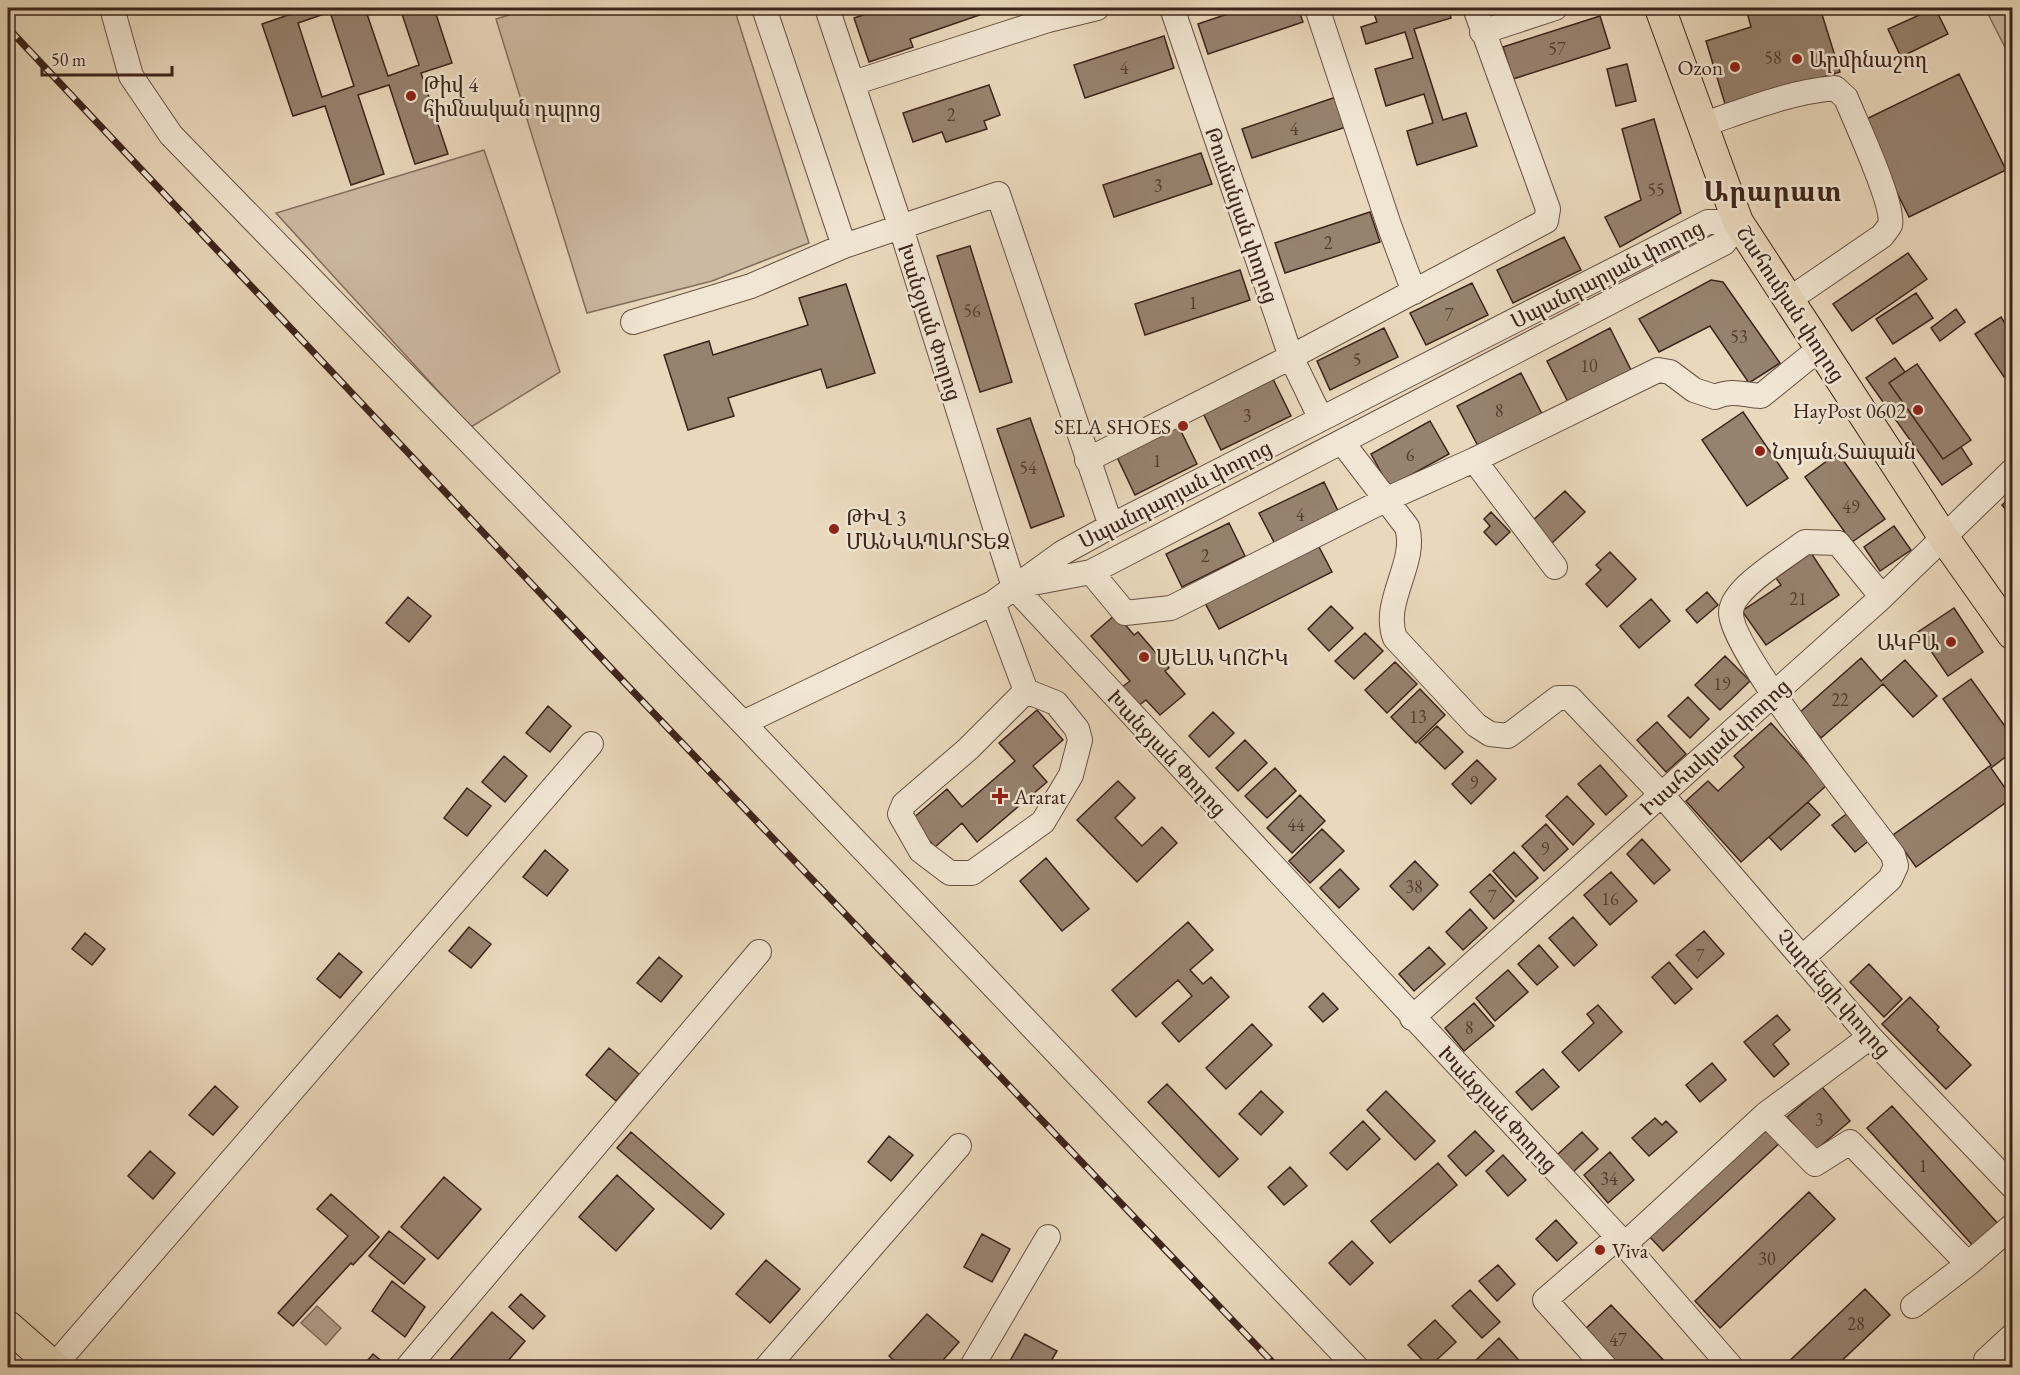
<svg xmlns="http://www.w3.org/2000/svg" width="2020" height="1375" font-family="'EB Garamond','Noto Serif Armenian',serif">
<rect width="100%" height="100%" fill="#ead8bc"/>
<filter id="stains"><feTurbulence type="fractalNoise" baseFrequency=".00333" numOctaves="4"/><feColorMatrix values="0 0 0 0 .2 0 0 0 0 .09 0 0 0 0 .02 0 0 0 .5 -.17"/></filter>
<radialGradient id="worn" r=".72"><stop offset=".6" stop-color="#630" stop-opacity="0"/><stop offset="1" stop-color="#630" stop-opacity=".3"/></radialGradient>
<path fill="#cdb9a1" stroke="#856e5e" stroke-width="1.5" d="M531 8H734L809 243 712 281 587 313 496 19Z
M1985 8H2012V61Z
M484 150 560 372 471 427 276 213Z"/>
<path fill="#af9b85" stroke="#816b5b" stroke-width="1.5" d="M317 1306 341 1328 326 1345 301 1323Z"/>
<path fill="#97826f" stroke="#3d241b" stroke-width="1.5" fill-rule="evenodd" d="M292 8H365L388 76 419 65 400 8H434L452 63 421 73 448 154 415 164 389 85 358 95 384 174 351 185 325 106 293 116 262 24 294 13ZM330 12 354 86 322 97 298 23Z
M884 8H997V9L910 39 913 47 869 62 854 18Z
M1245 8H1298L1303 22 1208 54 1198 24Z
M1372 8H1448L1451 18 1414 29 1443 120 1466 113 1477 146 1417 165 1407 131 1433 123 1424 94 1386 106 1375 69 1413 58 1405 32 1366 44 1361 27 1377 22Z
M1761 8H1820L1840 72 1726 107 1706 41 1751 27 1747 12Z
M1935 8 1948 34 1901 57 1888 29Z
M1600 16 1610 48 1513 79 1503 47Z
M1164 36 1174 68 1085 98 1074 65Z
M1627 64 1636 101 1616 106 1607 69Z
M1959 74 2006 170 1909 217 1862 121Z
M989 85 1000 115 984 121 987 129 946 142 942 132 913 142 903 113Z
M1336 97 1346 127 1252 158 1242 129Z
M1654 119 1681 213 1620 247 1605 217 1641 200 1622 129Z
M1201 153 1212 184 1114 217 1103 185Z
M1370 212 1380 242 1285 273 1275 243Z
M1564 237 1581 270 1513 303 1497 270Z
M970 246 1012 382 980 392 937 256Z
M1908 253 1927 279 1852 331 1833 304Z
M1240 270 1250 300 1145 335 1135 304Z
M1711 280 1723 282 1780 363 1749 383 1710 326 1659 352 1639 319Z
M1472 283 1488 315 1426 345 1410 313Z
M846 284 875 373 827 388 821 369 728 398 734 416 688 430 664 355 709 341 713 355 808 325 799 298Z
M1916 293 1933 318 1893 344 1876 319Z
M1956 309 1965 322 1940 341 1931 328Z
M2001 317 2012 334V371L2004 377 1975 334Z
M1384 328 1398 357 1330 390 1317 361Z
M1610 328 1631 370 1568 402 1547 361Z
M1895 358 1905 372 1889 383 1943 459 1961 447 1972 464 1942 485 1866 378Z
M1917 364 1971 440 1943 459 1889 383Z
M1521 373 1542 414 1478 446 1457 406Z
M1273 379 1291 416 1221 450 1203 413Z
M1743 412 1788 478 1747 506 1702 440Z
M1030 418 1064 516 1031 528 997 429Z
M1430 421 1449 454 1389 487 1371 454Z
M1178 425 1197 464 1135 495 1116 455Z
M1838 453 1885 519 1852 542 1805 477Z
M1324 482 1340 515 1276 546 1259 513Z
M1565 491 1585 512 1551 544 1531 522Z
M2012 496V517L2002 505Z
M1491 512 1510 532 1496 545 1484 532 1490 526 1484 519Z
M1229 523 1245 556 1182 587 1166 554Z
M1894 526 1911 550 1880 571 1864 547Z
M1318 545 1332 572 1219 629 1205 603Z
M1610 552 1636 579 1607 607 1586 584 1601 570 1596 565Z
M1811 553 1839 595 1766 645 1742 611 1781 585 1776 578Z
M1707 592 1718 605 1697 623 1686 610Z
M408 597 431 616 409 642 386 623Z
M1651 599 1670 621 1639 648 1620 626Z
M1331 606 1353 628 1329 651 1308 629Z
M1954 608 1983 652 1948 676 1918 632Z
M1116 614 1134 635 1138 632 1169 668 1165 671 1185 694 1160 715 1146 700 1138 706 1122 687 1130 681 1091 636Z
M1365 633 1383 651 1354 679 1335 661Z
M1725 656 1750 681 1720 710 1695 685Z
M1861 658 1881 681 1905 660 1937 696 1913 717 1883 684 1821 738 1799 713Z
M1395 662 1417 684 1387 713 1365 690Z
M1971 679 2012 736V752L1991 768 2012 798 1916 867 1893 835 1991 765 1943 699Z
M1420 689 1445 715 1416 743 1391 717Z
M1688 697 1709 719 1690 738 1668 716Z
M548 706 571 726 550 752 526 733Z
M1037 710 1063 740 1033 766 1047 782 977 842 962 823 935 847 911 820 947 789 962 807 1015 761 999 743Z
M1213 712 1234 733 1209 757 1189 736Z
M1657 722 1686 754 1666 772 1637 740Z
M1771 723 1827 785 1741 862 1686 801 1708 781 1718 791 1744 767 1734 756Z
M1437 726 1463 752 1445 769 1419 743Z
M1245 740 1267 763 1238 791 1216 768Z
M504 756 527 776 505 802 482 782Z
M1477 760 1496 779 1471 804 1452 784Z
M1600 765 1627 796 1606 815 1578 784Z
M1275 768 1296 791 1267 818 1245 796Z
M1118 781 1135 798 1115 818 1142 846 1162 827 1177 843 1137 882 1077 820Z
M467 788 491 806 467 836 444 818Z
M1300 795 1325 821 1292 853 1267 828Z
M1567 796 1594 824 1573 845 1546 816Z
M1808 802 1820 815 1781 850 1769 837Z
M1849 812 1871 839 1855 852 1832 825Z
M1546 824 1568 849 1544 871 1522 846Z
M1322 829 1344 851 1310 883 1289 861Z
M1642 839 1670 870 1654 884 1627 854Z
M545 850 568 870 547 896 523 877Z
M1514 852 1538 878 1516 897 1493 871Z
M1046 858 1089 909 1062 931 1020 881Z
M1415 861 1438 885 1413 910 1390 886Z
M1340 869 1359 889 1339 908 1320 888Z
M1611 872 1637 901 1610 925 1584 895Z
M1490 874 1514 901 1494 919 1470 892Z
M1470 909 1487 928 1463 950 1446 932Z
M1573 917 1597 945 1574 966 1549 938Z
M1188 922 1213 950 1190 970 1203 984 1211 977 1229 997 1179 1042 1162 1023 1192 996 1178 980 1136 1017 1112 990Z
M469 927 491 944 471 968 449 951Z
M1704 931 1724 954 1697 978 1676 955Z
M85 933 105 949 92 965 72 949Z
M1539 945 1558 967 1537 985 1518 964Z
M1429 947 1445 964 1414 991 1399 974Z
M339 953 362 972 340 998 317 979Z
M659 957 682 976 661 1002 637 983Z
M1669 962 1692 989 1675 1004 1652 977Z
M1869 964 1902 999 1884 1017 1850 982Z
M1508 970 1528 992 1495 1021 1476 998Z
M1323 993 1338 1009 1323 1022 1309 1007Z
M1910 997 1939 1027 1937 1030 1971 1065 1946 1089 1882 1024Z
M1474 1003 1494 1026 1464 1051 1445 1028Z
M1598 1005 1622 1032 1579 1071 1562 1052 1594 1023 1587 1014Z
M1777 1015 1790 1030 1773 1044 1789 1064 1774 1077 1744 1042Z
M1252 1024 1272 1045 1226 1089 1206 1068Z
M609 1048 639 1074 616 1101 586 1075Z
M1712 1063 1726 1080 1700 1102 1686 1085Z
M1543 1069 1559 1087 1532 1110 1516 1092Z
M1167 1084 1238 1159 1219 1177 1148 1102Z
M215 1086 238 1107 213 1135 189 1115Z
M1822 1087 1850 1121 1816 1150 1787 1117Z
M1261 1091 1283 1112 1261 1135 1239 1114Z
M1386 1091 1435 1141 1415 1160 1367 1110Z
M1892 1106 2000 1226 1975 1248 1867 1128Z
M1655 1118 1662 1125 1666 1121 1677 1132 1649 1156 1632 1138Z
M1363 1121 1380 1139 1347 1170 1330 1153Z
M1768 1124 1783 1140 1663 1251 1649 1236Z
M1475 1131 1494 1151 1466 1176 1448 1156Z
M631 1132 724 1214 711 1229 617 1148Z
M1582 1132 1598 1149 1573 1172 1557 1155Z
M889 1136 913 1155 891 1181 868 1162Z
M150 1151 175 1173 153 1199 128 1176Z
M1610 1152 1634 1180 1608 1203 1584 1175Z
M1503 1155 1526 1180 1508 1196 1486 1171Z
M1438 1163 1457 1185 1390 1243 1371 1221Z
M1290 1167 1307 1186 1284 1205 1268 1187Z
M617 1175 654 1209 616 1251 579 1217Z
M444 1177 481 1209 438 1259 401 1227Z
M1809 1192 1835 1219 1720 1328 1695 1301Z
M331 1194 379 1237 353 1265 351 1263 293 1326 278 1313 348 1236 317 1209Z
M1556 1220 1577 1243 1557 1261 1536 1239Z
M389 1231 425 1259 404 1284 369 1256Z
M982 1234 1010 1249 992 1282 964 1267Z
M1352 1241 1373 1263 1350 1285 1329 1263Z
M766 1260 800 1289 770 1323 736 1294Z
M1498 1265 1515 1284 1497 1301 1479 1281Z
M392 1281 425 1307 405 1337 372 1311Z
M1865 1289 1890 1315 1834 1368H1782Z
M1470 1290 1500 1322 1482 1338 1452 1306Z
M521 1294 545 1316 533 1329 509 1307Z
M1611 1305 1671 1368 1619 1367 1584 1330Z
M492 1312 525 1341 502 1368H443Z
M927 1314 959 1342 936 1368H902L889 1356Z
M1435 1320 1456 1342 1429 1367 1408 1345Z
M1025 1334 1057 1351 1047 1368H1006Z
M1499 1338 1526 1368H1483L1476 1360Z
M373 1354 388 1366 386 1368H361Z"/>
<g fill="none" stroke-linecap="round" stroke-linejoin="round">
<defs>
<path id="minor" d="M112 8 131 76 171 135 743 723 1357 1368
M764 8 844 246
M827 8 901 228 1014 587 1618 1237 1732 1368
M1172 8 1291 357 1321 419
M1317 8 1389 225 1414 292
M1482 32 1555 8
M853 83 1048 20 1097 8
M1702 125C1746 110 1789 92 1835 88L1846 98C1855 121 1895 205 1890 225 1888 229 1884 233 1882 236L1787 301
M633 322 751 286 844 246 998 194 1111 526
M1342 442 1407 527C1418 563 1381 601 1395 638L1476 725 1490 734 1508 736 1558 698H1570L1662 795 1870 1037 2012 1186
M1087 460 1291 357 1546 221 1548 209 1475 8
M1474 460 1555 567
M1091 572 1125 613 1171 608 1385 500 1474 460 1658 370 1670 372 1694 390 1715 397C1732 389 1744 395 1761 396L1819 349
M1022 585 1091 572 1724 243 1738 222
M993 603 1026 691 968 749 904 804 900 814 921 851 950 873H972L1043 822 1071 775 1080 740 1077 729 1056 703 1026 691
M743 723 993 603 1062 553 1111 526 1708 222H1738
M1802 958 1890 879 1896 866 1893 855C1865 817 1729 648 1731 612 1732 588 1786 557 1805 542L1838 543 1882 597
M1412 1018 1882 597 2012 471
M1766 1114 1870 1037
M1625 1244 1766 1114 1815 1164 1850 1142 1968 1264 2012 1226
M1913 1306 1968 1264
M1986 1360 2012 1336
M54 1366 591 744
M407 1368 759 952
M766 1368 959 1146
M971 1368 1048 1237
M1606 1368 1545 1300 1618 1237"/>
<path id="major" d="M1660 8 1738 222 1944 538 2012 634
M8 1326 56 1368"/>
</defs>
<use href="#minor" stroke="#685143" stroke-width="26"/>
<use href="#major" stroke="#3d241b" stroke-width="32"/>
<use href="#minor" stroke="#f1e6d3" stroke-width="24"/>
<use href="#major" stroke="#ead8bc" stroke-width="30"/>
<defs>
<path id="rail" d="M8 28 625 683 1278 1368"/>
</defs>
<use href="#rail" stroke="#3d241b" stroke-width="7"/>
<use href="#rail" stroke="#f1e6d3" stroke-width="4.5" stroke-dasharray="14" stroke-linecap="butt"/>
</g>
<g fill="#8f2418" stroke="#f1e6d3" stroke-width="2">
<circle cx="1797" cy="59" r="6"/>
<circle cx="1735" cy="67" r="6"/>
<circle cx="411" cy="96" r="6"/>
<circle cx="1918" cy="410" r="6"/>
<circle cx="1183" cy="426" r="6"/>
<circle cx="1760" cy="451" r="6"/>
<circle cx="834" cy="529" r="6"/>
<circle cx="1951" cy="642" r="6"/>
<circle cx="1144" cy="657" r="6"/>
<path d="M997 787h6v6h6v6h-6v6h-6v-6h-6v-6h6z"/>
<circle cx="1600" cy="1250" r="6"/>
</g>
<g text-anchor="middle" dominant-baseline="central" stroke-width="5" stroke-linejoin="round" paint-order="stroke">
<g font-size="18" fill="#543c30">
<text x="1557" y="48">57</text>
<text x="1773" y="57">58</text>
<text x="1124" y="67">4</text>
<text x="951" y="114">2</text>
<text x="1294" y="128">4</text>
<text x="1158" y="185">3</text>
<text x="1656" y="189">55</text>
<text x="1328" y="242">2</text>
<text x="1193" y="302">1</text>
<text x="972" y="310">56</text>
<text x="1449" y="314">7</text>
<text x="1739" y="336">53</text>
<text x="1357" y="359">5</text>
<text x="1589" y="365">10</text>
<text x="1499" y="410">8</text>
<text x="1247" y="415">3</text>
<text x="1410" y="454">6</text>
<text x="1157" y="460">1</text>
<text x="1028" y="467">54</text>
<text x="1851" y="506">49</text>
<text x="1300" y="514">4</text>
<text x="1205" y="555">2</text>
<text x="1798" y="598">21</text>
<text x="1722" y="683">19</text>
<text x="1840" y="699">22</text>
<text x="1418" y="716">13</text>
<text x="1474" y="782">9</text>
<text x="1296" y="824">44</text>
<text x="1545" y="848">9</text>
<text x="1414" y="886">38</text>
<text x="1492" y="896">7</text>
<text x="1610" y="898">16</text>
<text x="1700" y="955">7</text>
<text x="1469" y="1027">8</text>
<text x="1819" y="1119">3</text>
<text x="1923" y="1165">1</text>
<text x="1609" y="1178">34</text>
<text x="1767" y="1258">30</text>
<text x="1856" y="1323">28</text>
<text x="1618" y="1339">47</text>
</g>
<g font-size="21" fill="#3d241b" stroke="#f1e6d3" text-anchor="start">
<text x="1809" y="59">Արմինաշող</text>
<text x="1723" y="67" text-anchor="end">Ozon</text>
<text x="423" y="84">Թիվ 4<tspan x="423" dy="24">հիմնական դպրոց</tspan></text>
<text x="1906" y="410" text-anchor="end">HayPost 0602</text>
<text x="1171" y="426" text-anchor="end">SELA SHOES</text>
<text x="1772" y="451">Նոյան Տապան</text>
<text x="846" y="517">ԹԻՎ 3<tspan x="846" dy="24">ՄԱՆԿԱՊԱՐՏԵԶ</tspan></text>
<text x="1939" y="642" text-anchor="end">ԱԿԲԱ</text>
<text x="1156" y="657">ՍԵԼԱ ԿՈՇԻԿ</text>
<text x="1014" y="796">Ararat</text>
<text x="1612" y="1250">Viva</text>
</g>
<g font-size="21" fill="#3d241b" stroke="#f1e6d3">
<text transform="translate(1242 215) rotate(71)">Թումանյան փողոց</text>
<text transform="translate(1607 274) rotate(-27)">Սպանդարյան փողոց</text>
<text transform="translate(1791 304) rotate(57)">Շահումյան փողոց</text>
<text transform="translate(930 322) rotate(72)">Խանջյան Փողոց</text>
<text transform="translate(1175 494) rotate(-27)">Սպանդարյան փողոց</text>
<text transform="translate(1715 747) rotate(-42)">Իսահակյան փողոց</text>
<text transform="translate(1167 753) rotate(47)">Խանջյան Փողոց</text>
<text transform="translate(1834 993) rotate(49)">Չարենցի փողոց</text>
<text transform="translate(1498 1109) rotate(47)">Խանջյան Փողոց</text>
</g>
<g font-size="27" font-weight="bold" letter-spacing="1.5" fill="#3d241b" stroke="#f1e6d3">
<text x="1773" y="191">Արարատ</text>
</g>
</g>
<rect width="2020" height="1375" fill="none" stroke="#ead8bc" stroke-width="30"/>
<rect x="9" y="9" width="2002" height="1357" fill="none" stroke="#3d241b" stroke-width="3"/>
<rect x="15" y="15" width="1990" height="1345" fill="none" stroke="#3d241b" stroke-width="1.5"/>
<path d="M42 66v9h130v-9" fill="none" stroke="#3d241b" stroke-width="3"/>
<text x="51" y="66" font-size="18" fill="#3d241b" stroke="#f1e6d3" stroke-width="4.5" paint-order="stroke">50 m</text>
<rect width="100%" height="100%" filter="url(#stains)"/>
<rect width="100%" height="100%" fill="url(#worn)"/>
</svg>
